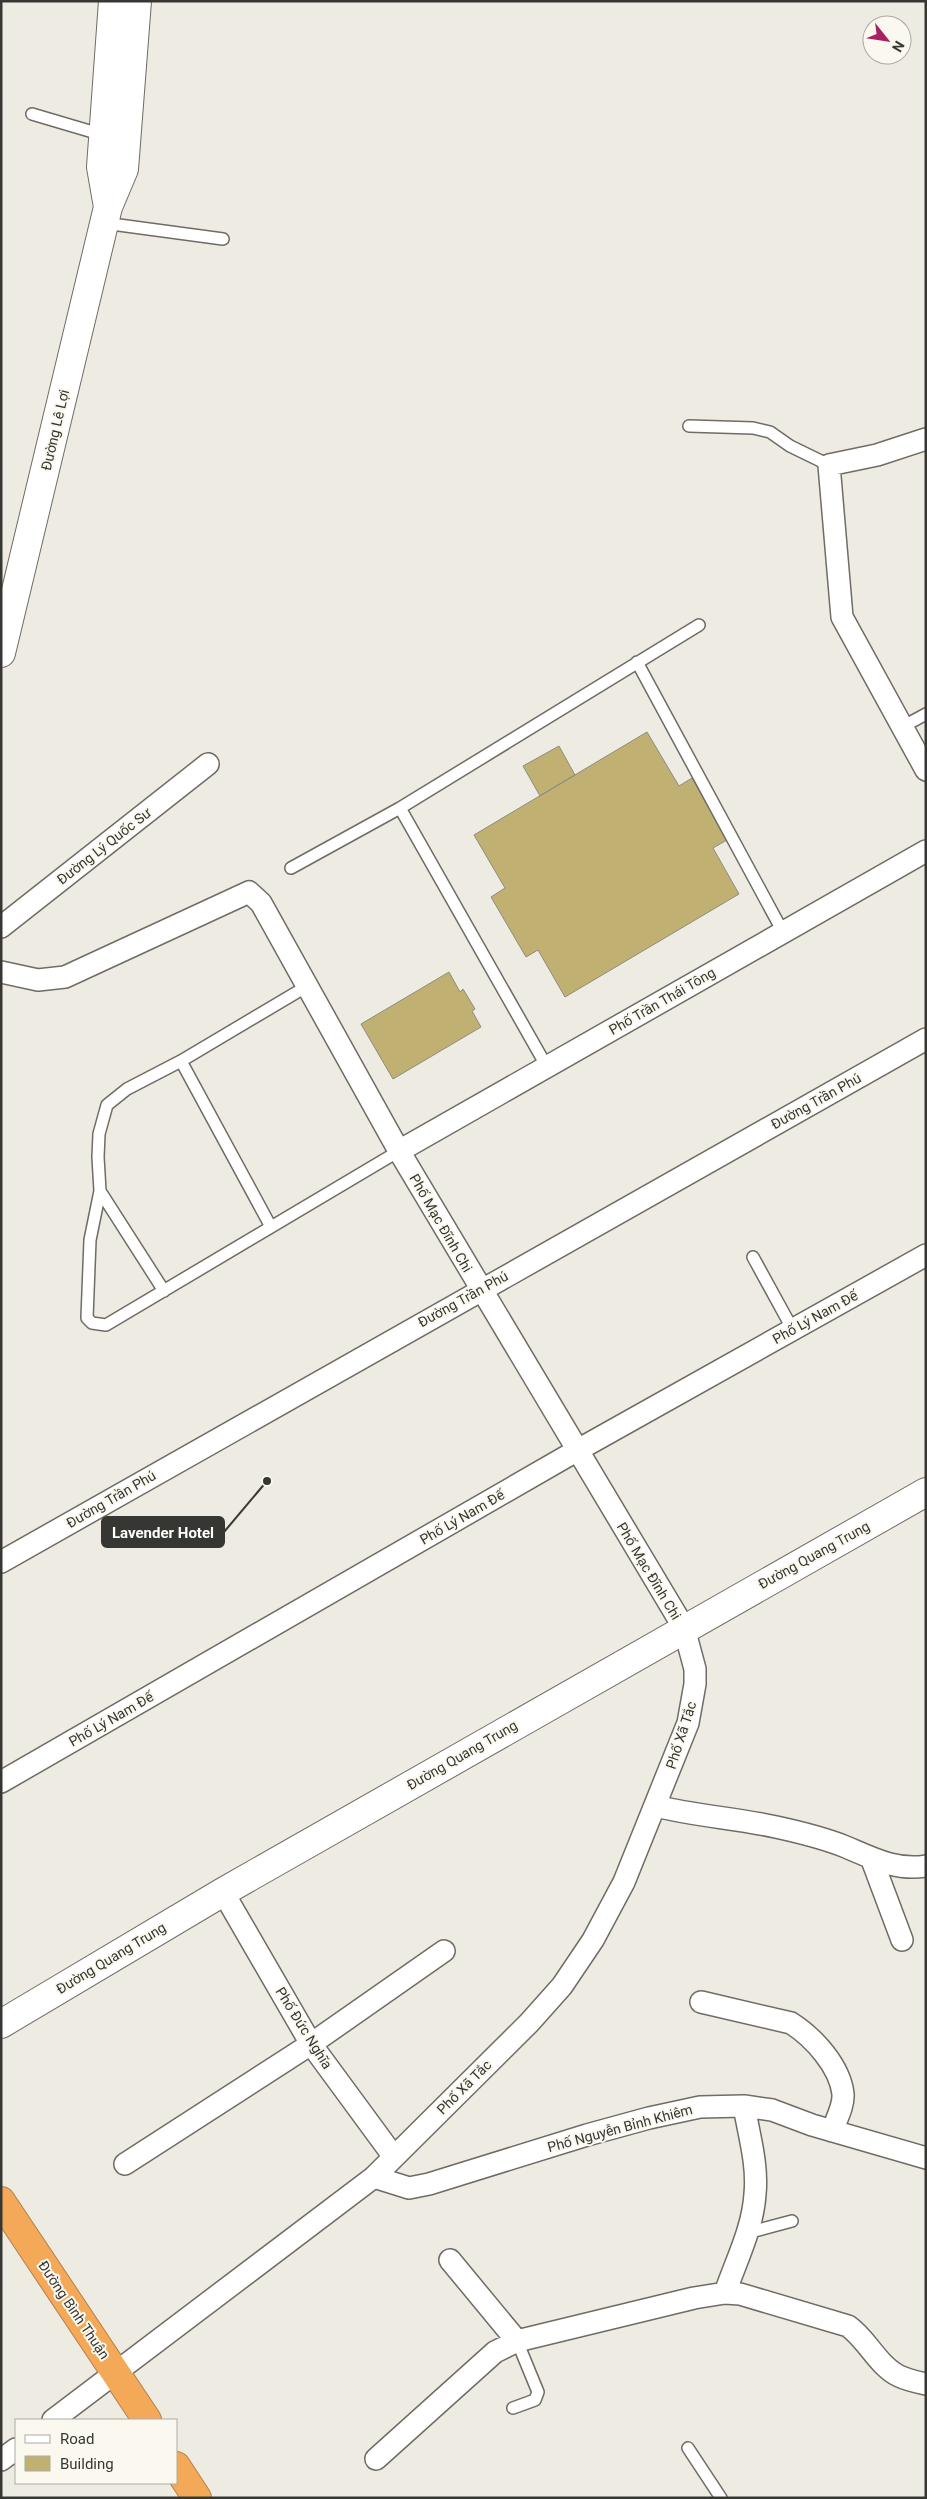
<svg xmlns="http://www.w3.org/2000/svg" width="927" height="2499" font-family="Roboto,sans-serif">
<rect width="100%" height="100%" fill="#eeece2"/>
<path fill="#c0b172" stroke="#8d8b81" d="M647 732 679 786 692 778 727 840 713 848 739 894 565 997 538 950 526 957 491 897 505 888 474 835Z
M559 746 575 775 540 796 523 766Z
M449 972 460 992 463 989 475 1009 472 1011 481 1027 393 1079 361 1024Z"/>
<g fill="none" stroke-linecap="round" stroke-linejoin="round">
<defs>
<path id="lane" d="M32 114 103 135
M104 223 223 239
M689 426 753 428 770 432 790 446 829 465
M637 662 783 932
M902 727 926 714
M400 808 547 1067
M291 868 400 808 699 625
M309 985 181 1061 127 1089 107 1105 99 1134 98 1157 100 1191 90 1240 87 1318 92 1323 106 1325 399 1151
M181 1061 271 1227
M100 1191 164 1291
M753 1257 793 1330
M747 2233 792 2221
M513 2408 535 2400 538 2392 517 2341
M688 2448 721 2498"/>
<path id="street" d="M926 439 877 455 829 465 842 617 926 770
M1 927 208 764
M1 972 38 980 65 977 249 892 261 903 399 1151 684 1628 695 1669V1684L688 1723 624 1882 593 1940 562 1986 529 2023 374 2177 53 2420
M399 1151 926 851
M1 1562 926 1039
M1 1782 576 1451 926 1255
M656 1806C695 1816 736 1818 776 1827 799 1832 824 1838 846 1847 872 1858 896 1871 926 1866
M872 1860 902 1940
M223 1892 311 2044 394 2157
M701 2002 791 2023C813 2037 840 2066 843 2094 844 2106 836 2120 832 2131
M125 2164 311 2044 444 1951
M374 2177 409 2188 429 2184 587 2135 649 2118 700 2107 744 2106 772 2110 812 2125 926 2158
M450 2260 517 2341
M725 2293C736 2261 753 2228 755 2194 758 2165 749 2135 744 2106
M376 2459 495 2352 517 2341 694 2298 725 2293 740 2294 848 2326C867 2339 878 2366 899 2376 907 2380 917 2382 926 2384
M1 2460 16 2449"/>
<path id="secondary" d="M108 207 101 167 113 1
M1 653 108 207 124 169 137 1
M1 2024 223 1892 926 1492"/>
<path id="highway" d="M1 2201 147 2420
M176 2466 197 2498"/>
</defs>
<use href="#lane" stroke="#6e6c63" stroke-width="14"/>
<use href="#street" stroke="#6e6c63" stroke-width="24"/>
<use href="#secondary" stroke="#6e6c63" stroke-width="30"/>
<use href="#highway" stroke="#b2814b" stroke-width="30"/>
<use href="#lane" stroke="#fff" stroke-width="11"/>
<use href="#street" stroke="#fff" stroke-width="21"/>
<use href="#secondary" stroke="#fff" stroke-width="28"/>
<use href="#highway" stroke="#f4a958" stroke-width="28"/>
</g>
<g text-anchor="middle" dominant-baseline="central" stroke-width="4" stroke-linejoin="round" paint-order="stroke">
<g font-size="14" fill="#363632" stroke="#fbf9ef">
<text transform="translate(55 430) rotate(-77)">Đường Lê Lợi</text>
<text transform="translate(104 846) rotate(-38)">Đường Lý Quốc Sư</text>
<text transform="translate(662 1001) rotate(-30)">Phố Trần Thái Tông</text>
<text transform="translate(816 1101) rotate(-29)">Đường Trần Phú</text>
<text transform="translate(441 1223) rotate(60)">Phố Mạc Đĩnh Chi</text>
<text transform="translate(463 1299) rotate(-29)">Đường Trần Phú</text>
<text transform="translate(815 1317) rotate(-29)">Phố Lý Nam Đế</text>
<text transform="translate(111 1499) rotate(-30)">Đường Trần Phú</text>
<text transform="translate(462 1517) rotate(-30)">Phố Lý Nam Đế</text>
<text transform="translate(814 1555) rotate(-29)">Đường Quang Trung</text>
<text transform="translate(649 1571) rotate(59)">Phố Mạc Đĩnh Chi</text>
<text transform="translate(111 1719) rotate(-30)">Phố Lý Nam Đế</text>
<text transform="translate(681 1735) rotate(-72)">Phố Xã Tắc</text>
<text transform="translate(462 1755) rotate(-30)">Đường Quang Trung</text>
<text transform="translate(111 1958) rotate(-31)">Đường Quang Trung</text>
<text transform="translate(304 2028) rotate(58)">Phố Đức Nghĩa</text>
<text transform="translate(464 2087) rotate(-45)">Phố Xã Tắc</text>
<text transform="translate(620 2128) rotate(-15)">Phố Nguyễn Bỉnh Khiêm</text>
<text transform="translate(74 2310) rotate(56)">Đường Bình Thuận</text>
</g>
</g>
<path fill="none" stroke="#363632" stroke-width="2" d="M267 1481L224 1532"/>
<circle fill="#363632" stroke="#fbf9ef" stroke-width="2" cx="267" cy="1481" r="5"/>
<rect fill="#363632" stroke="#363632" stroke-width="2" x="102" y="1517" width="122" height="30" rx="5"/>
<g font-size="15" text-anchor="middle" font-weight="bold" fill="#fff">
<text x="163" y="1538">Lavender Hotel</text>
</g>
<rect width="927" height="2499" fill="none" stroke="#363632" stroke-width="5"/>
<rect x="15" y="2419" width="162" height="65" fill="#fbf9ef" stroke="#acaba3"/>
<rect x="25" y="2435" width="25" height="8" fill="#ffffff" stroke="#acaba3"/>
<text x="60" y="2444" font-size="15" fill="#363632">Road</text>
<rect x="25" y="2456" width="25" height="15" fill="#c0b172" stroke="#acaba3"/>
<text x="60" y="2469" font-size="15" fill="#363632">Building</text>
<g transform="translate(887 40) rotate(120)"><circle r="24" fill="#fbf9ef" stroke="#acaba3"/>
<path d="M0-4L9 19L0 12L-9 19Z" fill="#a81f64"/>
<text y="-8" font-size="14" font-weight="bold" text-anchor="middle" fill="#363632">N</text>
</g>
</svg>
